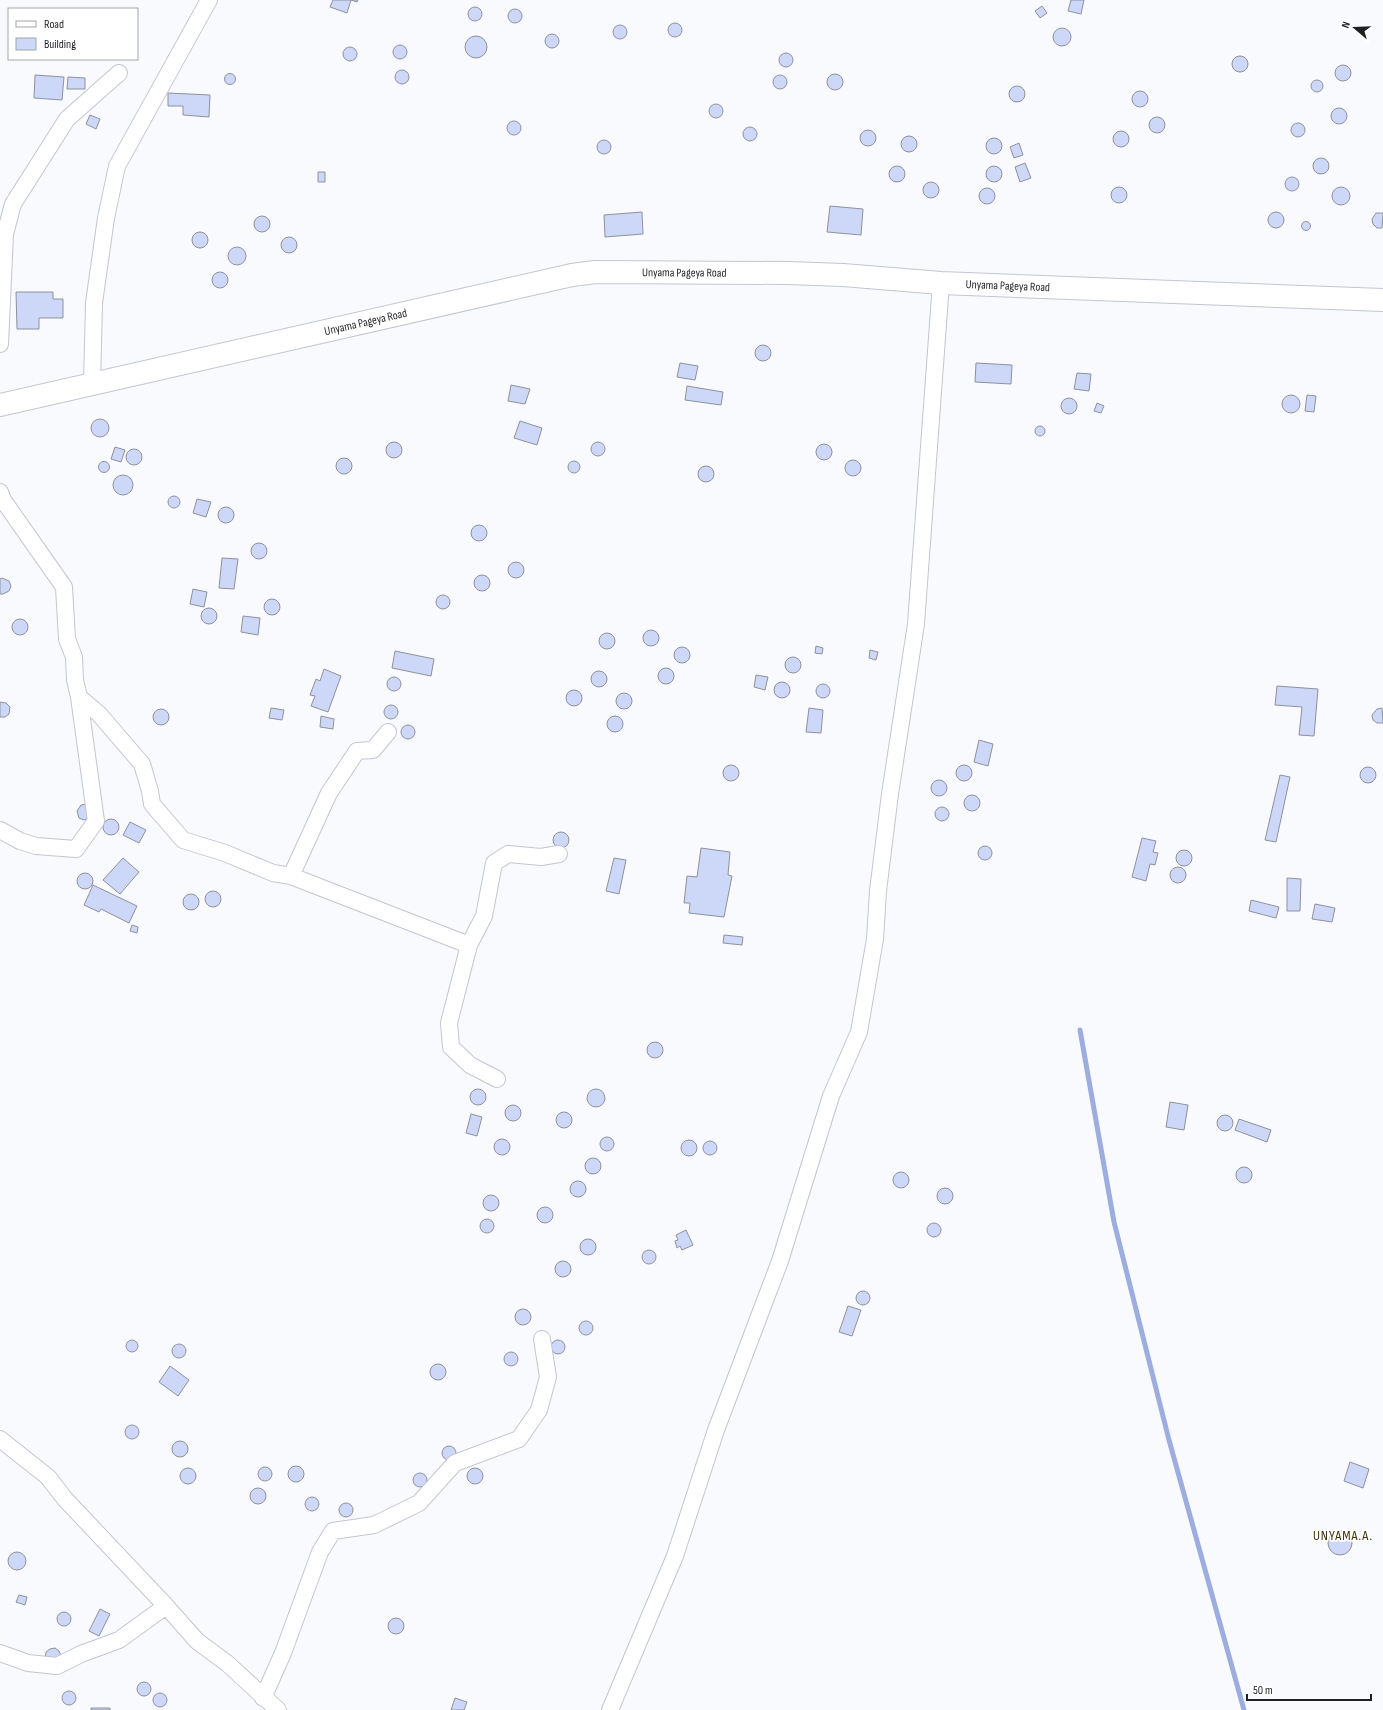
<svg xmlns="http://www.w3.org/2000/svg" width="1383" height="1710" font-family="'Sofia Sans Condensed',sans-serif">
<rect width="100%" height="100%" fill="#f8fafe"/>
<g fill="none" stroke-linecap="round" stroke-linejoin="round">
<path stroke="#9dade0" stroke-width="5" d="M1080 1030 1114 1222 1169 1440 1244 1710"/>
</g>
<path fill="#cdd7f7" stroke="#8f929c" d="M333 0H358L357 2 351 0 347 13 330 7Z
M1071 0H1084L1081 14 1068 11Z
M1042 6 1047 13 1040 18 1035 11Z
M468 14a7 7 0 1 1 14 0a7 7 0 1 1-14 0Z
M508 16a7 7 0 1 1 14 0a7 7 0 1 1-14 0Z
M668 30a7 7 0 1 1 14 0a7 7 0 1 1-14 0Z
M613 32a7 7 0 1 1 14 0a7 7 0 1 1-14 0Z
M1053 37a9 9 0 1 1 18 0a9 9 0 1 1-18 0Z
M545 41a7 7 0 1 1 14 0a7 7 0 1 1-14 0Z
M465 47a11 11 0 1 1 22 0a11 11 0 1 1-22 0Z
M393 52a7 7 0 1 1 14 0a7 7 0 1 1-14 0Z
M343 54a7 7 0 1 1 14 0a7 7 0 1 1-14 0Z
M779 60a7 7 0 1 1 14 0a7 7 0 1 1-14 0Z
M1232 64a8 8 0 1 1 16 0a8 8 0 1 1-16 0Z
M1335 73a8 8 0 1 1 16 0a8 8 0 1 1-16 0Z
M395 77a7 7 0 1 1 14 0a7 7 0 1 1-14 0Z
M224.5 79a5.5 5.5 0 1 1 11 0a5.5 5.5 0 1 1-11 0Z
M827 82a8 8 0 1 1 16 0a8 8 0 1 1-16 0Z
M35 75 64 77 62 100 34 98Z
M773 82a7 7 0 1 1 14 0a7 7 0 1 1-14 0Z
M68 77 85 78V89H67Z
M1311 86a6 6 0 1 1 12 0a6 6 0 1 1-12 0Z
M1009 94a8 8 0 1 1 16 0a8 8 0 1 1-16 0Z
M1132 99a8 8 0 1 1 16 0a8 8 0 1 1-16 0Z
M168 93 210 95 209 117 183 115V106H168Z
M709 111a7 7 0 1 1 14 0a7 7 0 1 1-14 0Z
M1331 116a8 8 0 1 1 16 0a8 8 0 1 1-16 0Z
M90 115 100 119 96 129 86 124Z
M1149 125a8 8 0 1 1 16 0a8 8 0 1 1-16 0Z
M507 128a7 7 0 1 1 14 0a7 7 0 1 1-14 0Z
M1291 130a7 7 0 1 1 14 0a7 7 0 1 1-14 0Z
M743 134a7 7 0 1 1 14 0a7 7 0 1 1-14 0Z
M860 138a8 8 0 1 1 16 0a8 8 0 1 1-16 0Z
M1113 139a8 8 0 1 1 16 0a8 8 0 1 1-16 0Z
M901 144a8 8 0 1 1 16 0a8 8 0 1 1-16 0Z
M986 146a8 8 0 1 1 16 0a8 8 0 1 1-16 0Z
M597 147a7 7 0 1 1 14 0a7 7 0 1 1-14 0Z
M1019 143 1023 155 1014 158 1010 147Z
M1313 166a8 8 0 1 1 16 0a8 8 0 1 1-16 0Z
M1025 163 1031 178 1020 182 1015 167Z
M889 174a8 8 0 1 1 16 0a8 8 0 1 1-16 0Z
M986 174a8 8 0 1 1 16 0a8 8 0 1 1-16 0Z
M318 172H325V182H318Z
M1285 184a7 7 0 1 1 14 0a7 7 0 1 1-14 0Z
M923 190a8 8 0 1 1 16 0a8 8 0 1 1-16 0Z
M1332 196a9 9 0 1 1 18 0a9 9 0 1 1-18 0Z
M1111 195a8 8 0 1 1 16 0a8 8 0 1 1-16 0Z
M979 196a8 8 0 1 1 16 0a8 8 0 1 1-16 0Z
M830 206 863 209 861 235 827 232Z
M642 212 643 234 605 237 604 215Z
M1268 220a8 8 0 1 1 16 0a8 8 0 1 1-16 0Z
M1376 213H1383L1382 228H1377L1373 224 1372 219Z
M254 224a8 8 0 1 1 16 0a8 8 0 1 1-16 0Z
M1301.5 226a4.5 4.5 0 1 1 9 0a4.5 4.5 0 1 1-9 0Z
M192 240a8 8 0 1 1 16 0a8 8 0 1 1-16 0Z
M281 245a8 8 0 1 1 16 0a8 8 0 1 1-16 0Z
M228 256a9 9 0 1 1 18 0a9 9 0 1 1-18 0Z
M212 280a8 8 0 1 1 16 0a8 8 0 1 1-16 0Z
M16 292H53V299H63V318H39V329H17Z
M755 353a8 8 0 1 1 16 0a8 8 0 1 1-16 0Z
M680 363 698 366 695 380 677 377Z
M976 363 1012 365 1011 384 975 382Z
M1077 373 1091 374 1089 391 1074 389Z
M511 385 530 389 525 404 508 401Z
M687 386 723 392 721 405 685 400Z
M1282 404a9 9 0 1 1 18 0a9 9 0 1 1-18 0Z
M1307 395 1316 396 1314 412 1305 411Z
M1061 406a8 8 0 1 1 16 0a8 8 0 1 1-16 0Z
M1097 403 1104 406 1101 413 1094 411Z
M91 428a9 9 0 1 1 18 0a9 9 0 1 1-18 0Z
M520 421 542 428 537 445 514 438Z
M1035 431a5 5 0 1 1 10 0a5 5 0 1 1-10 0Z
M591 449a7 7 0 1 1 14 0a7 7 0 1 1-14 0Z
M386 450a8 8 0 1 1 16 0a8 8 0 1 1-16 0Z
M816 452a8 8 0 1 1 16 0a8 8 0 1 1-16 0Z
M115 447 125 450 121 462 111 459Z
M126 457a8 8 0 1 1 16 0a8 8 0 1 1-16 0Z
M336 466a8 8 0 1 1 16 0a8 8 0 1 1-16 0Z
M845 468a8 8 0 1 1 16 0a8 8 0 1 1-16 0Z
M568 467a6 6 0 1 1 12 0a6 6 0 1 1-12 0Z
M98.5 467a5.5 5.5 0 1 1 11 0a5.5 5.5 0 1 1-11 0Z
M698 474a8 8 0 1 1 16 0a8 8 0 1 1-16 0Z
M113 485a10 10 0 1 1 20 0a10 10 0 1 1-20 0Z
M168 502a6 6 0 1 1 12 0a6 6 0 1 1-12 0Z
M197 499 211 502 206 517 193 513Z
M218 515a8 8 0 1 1 16 0a8 8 0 1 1-16 0Z
M471 533a8 8 0 1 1 16 0a8 8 0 1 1-16 0Z
M251 551a8 8 0 1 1 16 0a8 8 0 1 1-16 0Z
M222 558 238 559 234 589 219 588Z
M508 570a8 8 0 1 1 16 0a8 8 0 1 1-16 0Z
M474 583a8 8 0 1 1 16 0a8 8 0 1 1-16 0Z
M2 578 9 581 11 586 9 591 3 594H0V579Z
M193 589 207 592 204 607 190 604Z
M436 602a7 7 0 1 1 14 0a7 7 0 1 1-14 0Z
M264 607a8 8 0 1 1 16 0a8 8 0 1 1-16 0Z
M201 616a8 8 0 1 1 16 0a8 8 0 1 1-16 0Z
M243 616 260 618 258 635 241 632Z
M12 627a8 8 0 1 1 16 0a8 8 0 1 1-16 0Z
M643 638a8 8 0 1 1 16 0a8 8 0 1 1-16 0Z
M599 641a8 8 0 1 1 16 0a8 8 0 1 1-16 0Z
M816 646 823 648 822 654 815 653Z
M674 655a8 8 0 1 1 16 0a8 8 0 1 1-16 0Z
M870 650 878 652 876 660 869 658Z
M395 651 434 659 431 676 392 668Z
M785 665a8 8 0 1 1 16 0a8 8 0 1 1-16 0Z
M658 676a8 8 0 1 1 16 0a8 8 0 1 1-16 0Z
M324 669 341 676 328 712 311 706 315 696 310 695 316 679 320 681Z
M591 679a8 8 0 1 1 16 0a8 8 0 1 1-16 0Z
M756 675 768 677 765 690 754 687Z
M387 684a7 7 0 1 1 14 0a7 7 0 1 1-14 0Z
M774 690a8 8 0 1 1 16 0a8 8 0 1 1-16 0Z
M816 691a7 7 0 1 1 14 0a7 7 0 1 1-14 0Z
M1277 686 1318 689 1314 736 1299 735 1302 707 1275 705Z
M566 698a8 8 0 1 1 16 0a8 8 0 1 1-16 0Z
M616 701a8 8 0 1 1 16 0a8 8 0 1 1-16 0Z
M0 702 6 703 10 707 9 714 5 717H0Z
M384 712a7 7 0 1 1 14 0a7 7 0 1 1-14 0Z
M271 708 284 710 282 720 269 718Z
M809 708 823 710 821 733 806 732Z
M1382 708 1383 723H1377L1373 720 1372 715 1377 709Z
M153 717a8 8 0 1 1 16 0a8 8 0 1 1-16 0Z
M321 716 334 719 333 729 320 727Z
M607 724a8 8 0 1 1 16 0a8 8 0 1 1-16 0Z
M401 732a7 7 0 1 1 14 0a7 7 0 1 1-14 0Z
M979 740 993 744 988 766 974 762Z
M723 773a8 8 0 1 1 16 0a8 8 0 1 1-16 0Z
M956 773a8 8 0 1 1 16 0a8 8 0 1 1-16 0Z
M1360 775a8 8 0 1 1 16 0a8 8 0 1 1-16 0Z
M1280 775 1290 777 1276 842 1265 840Z
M931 788a8 8 0 1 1 16 0a8 8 0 1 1-16 0Z
M964 803a8 8 0 1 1 16 0a8 8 0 1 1-16 0Z
M86 804 89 818 84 820 79 818 77 811 81 805Z
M935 814a7 7 0 1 1 14 0a7 7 0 1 1-14 0Z
M103 827a8 8 0 1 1 16 0a8 8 0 1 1-16 0Z
M130 822 146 830 139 843 123 835Z
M553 840a8 8 0 1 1 16 0a8 8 0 1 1-16 0Z
M1142 838 1156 841 1153 852 1158 853 1155 865 1150 864 1146 881 1132 877Z
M978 853a7 7 0 1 1 14 0a7 7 0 1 1-14 0Z
M701 848 730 852 728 875 732 876 724 917 689 913 690 903H684L687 876 697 877Z
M1176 858a8 8 0 1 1 16 0a8 8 0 1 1-16 0Z
M123 858 139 872 120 894 103 880Z
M614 858 626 860 619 894 606 891Z
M1170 875a8 8 0 1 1 16 0a8 8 0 1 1-16 0Z
M77 881a8 8 0 1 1 16 0a8 8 0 1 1-16 0Z
M1287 878 1301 879 1300 911H1287Z
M93 885 137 906 129 923 101 909 99 912 84 905Z
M205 899a8 8 0 1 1 16 0a8 8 0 1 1-16 0Z
M183 902a8 8 0 1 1 16 0a8 8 0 1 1-16 0Z
M1251 900 1279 907 1276 918 1249 911Z
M1315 904 1335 908 1332 922 1312 919Z
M132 925 138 927 137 933 130 931Z
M724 935 743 937 742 945 723 943Z
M647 1050a8 8 0 1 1 16 0a8 8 0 1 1-16 0Z
M587 1098a9 9 0 1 1 18 0a9 9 0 1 1-18 0Z
M470 1097a8 8 0 1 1 16 0a8 8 0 1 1-16 0Z
M1170 1102 1188 1105 1184 1130 1166 1127Z
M505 1113a8 8 0 1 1 16 0a8 8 0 1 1-16 0Z
M556 1120a8 8 0 1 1 16 0a8 8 0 1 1-16 0Z
M471 1114 482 1117 477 1136 466 1133Z
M1217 1123a8 8 0 1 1 16 0a8 8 0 1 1-16 0Z
M1239 1119 1271 1130 1267 1142 1235 1130Z
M600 1144a7 7 0 1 1 14 0a7 7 0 1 1-14 0Z
M494 1147a8 8 0 1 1 16 0a8 8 0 1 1-16 0Z
M681 1148a8 8 0 1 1 16 0a8 8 0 1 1-16 0Z
M703 1148a7 7 0 1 1 14 0a7 7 0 1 1-14 0Z
M585 1166a8 8 0 1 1 16 0a8 8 0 1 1-16 0Z
M1236 1175a8 8 0 1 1 16 0a8 8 0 1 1-16 0Z
M893 1180a8 8 0 1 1 16 0a8 8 0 1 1-16 0Z
M570 1189a8 8 0 1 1 16 0a8 8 0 1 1-16 0Z
M937 1196a8 8 0 1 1 16 0a8 8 0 1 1-16 0Z
M483 1203a8 8 0 1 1 16 0a8 8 0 1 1-16 0Z
M537 1215a8 8 0 1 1 16 0a8 8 0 1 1-16 0Z
M480 1226a7 7 0 1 1 14 0a7 7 0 1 1-14 0Z
M927 1230a7 7 0 1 1 14 0a7 7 0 1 1-14 0Z
M686 1230 693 1245 682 1250 680 1246 677 1248 675 1241 678 1240 676 1235Z
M580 1247a8 8 0 1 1 16 0a8 8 0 1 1-16 0Z
M642 1257a7 7 0 1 1 14 0a7 7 0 1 1-14 0Z
M555 1269a8 8 0 1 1 16 0a8 8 0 1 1-16 0Z
M856 1298a7 7 0 1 1 14 0a7 7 0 1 1-14 0Z
M848 1306 861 1310 852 1336 839 1332Z
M515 1317a8 8 0 1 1 16 0a8 8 0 1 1-16 0Z
M579 1328a7 7 0 1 1 14 0a7 7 0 1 1-14 0Z
M126 1346a6 6 0 1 1 12 0a6 6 0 1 1-12 0Z
M551 1347a7 7 0 1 1 14 0a7 7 0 1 1-14 0Z
M172 1351a7 7 0 1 1 14 0a7 7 0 1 1-14 0Z
M504 1359a7 7 0 1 1 14 0a7 7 0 1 1-14 0Z
M430 1372a8 8 0 1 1 16 0a8 8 0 1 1-16 0Z
M170 1366 189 1380 178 1396 159 1382Z
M125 1432a7 7 0 1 1 14 0a7 7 0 1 1-14 0Z
M172 1449a8 8 0 1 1 16 0a8 8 0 1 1-16 0Z
M442 1453a7 7 0 1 1 14 0a7 7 0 1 1-14 0Z
M1350 1462 1369 1469 1363 1488 1344 1481Z
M288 1474a8 8 0 1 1 16 0a8 8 0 1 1-16 0Z
M258 1474a7 7 0 1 1 14 0a7 7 0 1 1-14 0Z
M467 1476a8 8 0 1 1 16 0a8 8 0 1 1-16 0Z
M180 1476a8 8 0 1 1 16 0a8 8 0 1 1-16 0Z
M413 1480a7 7 0 1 1 14 0a7 7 0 1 1-14 0Z
M250 1496a8 8 0 1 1 16 0a8 8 0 1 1-16 0Z
M305 1504a7 7 0 1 1 14 0a7 7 0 1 1-14 0Z
M339 1510a7 7 0 1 1 14 0a7 7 0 1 1-14 0Z
M1328 1543a12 12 0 1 1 24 0a12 12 0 1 1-24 0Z
M8 1561a9 9 0 1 1 18 0a9 9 0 1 1-18 0Z
M19 1595 27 1597 25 1605 16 1602Z
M100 1609 110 1614 99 1636 89 1631Z
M57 1619a7 7 0 1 1 14 0a7 7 0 1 1-14 0Z
M388 1626a8 8 0 1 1 16 0a8 8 0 1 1-16 0Z
M55 1648 59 1651 61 1656 48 1662 45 1658 46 1652 50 1649Z
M137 1689a7 7 0 1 1 14 0a7 7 0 1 1-14 0Z
M62 1698a7 7 0 1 1 14 0a7 7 0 1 1-14 0Z
M153 1700a7 7 0 1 1 14 0a7 7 0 1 1-14 0Z
M455 1698 467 1702 464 1710H451Z
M91 1708H110V1710H91Z"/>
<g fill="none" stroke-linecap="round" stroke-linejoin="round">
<defs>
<path id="street" d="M0 344 5 234 13 204 67 119 119 73
M92 384 94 303 106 218 117 166 209 0
M0 492 3 500 64 587 67 639 74 657 75 680 79 697 99 714 142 764 150 791 152 804 183 840 225 853 273 873 291 876 469 945 484 916 494 863 508 854 541 857 559 854
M0 830 20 841 36 846 76 849 96 821 79 697
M291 876 329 793 357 751 373 750 388 732
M469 945 449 1023 451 1047 470 1065 497 1079
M0 1439 48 1477 65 1499 166 1606 197 1641 228 1664 278 1710
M0 1653 28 1663 57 1666 81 1654 119 1640 166 1606
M263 1698 283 1653 320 1552 333 1531 374 1525 419 1503 455 1463 519 1439 539 1410 548 1377 542 1339
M610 1710 675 1556 716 1430 780 1261 831 1096 859 1032 875 939 878 891 890 794 916 624 941 283"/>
<g id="secondary">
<path id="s1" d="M0 405 572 275 595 272 788 273 843 275 941 283 1383 300"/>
</g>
</defs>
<use href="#street" stroke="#c3c6d1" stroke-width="18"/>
<use href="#secondary" stroke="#c3c6d1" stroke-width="24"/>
<use href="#street" stroke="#fff" stroke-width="16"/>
<use href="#secondary" stroke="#fff" stroke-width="22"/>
</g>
<g text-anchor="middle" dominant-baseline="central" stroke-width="3.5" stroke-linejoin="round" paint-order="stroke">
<g font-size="12" fill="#1f2024" stroke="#fff">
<text stroke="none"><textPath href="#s1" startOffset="699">Unyama Pageya Road</textPath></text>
<text stroke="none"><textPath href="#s1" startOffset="1023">Unyama Pageya Road</textPath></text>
<text stroke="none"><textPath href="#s1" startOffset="375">Unyama Pageya Road</textPath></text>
</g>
<g font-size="14" letter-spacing="1" fill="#3e350a" stroke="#fff">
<text x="1343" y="1535">UNYAMA.A.</text>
</g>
</g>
<rect x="8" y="8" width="130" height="52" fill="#ffffff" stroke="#a5a6a7"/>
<rect x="16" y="21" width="20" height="6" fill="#ffffff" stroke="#a5a6a7"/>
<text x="44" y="28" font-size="12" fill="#1f2024">Road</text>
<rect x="16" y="38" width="20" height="12" fill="#cdd7f7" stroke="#a5a6a7"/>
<text x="44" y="48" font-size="12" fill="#1f2024">Building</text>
<g transform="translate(1355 28) rotate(289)" stroke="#ffffff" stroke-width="3" paint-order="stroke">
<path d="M0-3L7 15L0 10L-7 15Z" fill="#1f2024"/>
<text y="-6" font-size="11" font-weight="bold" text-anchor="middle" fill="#1f2024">N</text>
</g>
<path d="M1247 1694v6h124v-6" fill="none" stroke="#1f2024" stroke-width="2"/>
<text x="1253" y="1694" font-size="12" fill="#1f2024" stroke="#ffffff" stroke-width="3" paint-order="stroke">50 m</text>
</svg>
